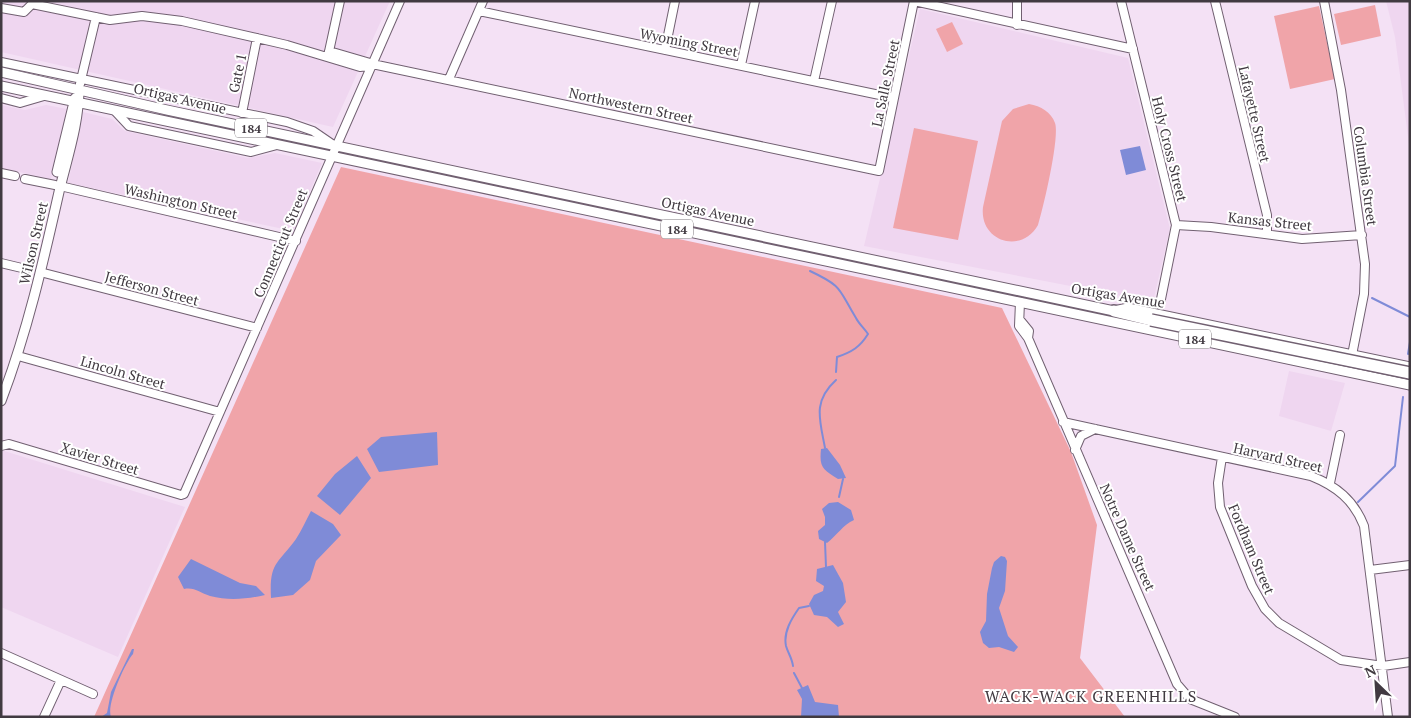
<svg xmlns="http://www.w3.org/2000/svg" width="1411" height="718" font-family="'PT Serif',serif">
<rect width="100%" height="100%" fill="#f4e1f5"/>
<path fill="#efd6f0" d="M1 1H390L333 127 1 52Z
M1386 1H1410V152L1395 37Z
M920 9 1128 58 1170 229 1153 302 864 246Z
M1 105 25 110 46 105 67 109 51 179 1 168Z
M83 112 112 119 125 131 248 158 275 153 322 163 293 231 68 183Z
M1289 371 1345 383 1331 431 1279 416Z
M1 450 185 507 118 657 1 607Z"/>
<path fill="#f0a4a9" d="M1375 5 1381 36 1341 45 1334 14Z
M1319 6 1335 79 1290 89 1274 16Z
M952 22 963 44 947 52 936 29Z
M1029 104C1041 106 1051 112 1055 123 1060 137 1043 209 1038 225 1021 255 979 241 983 207L1002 121 1013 109Z
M914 128 978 141 958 240 893 228Z
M341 167 1002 308 1071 452 1097 525 1080 658 1125 717H94Z"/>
<path fill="#7f8bd7" d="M1140 146 1146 170 1126 175 1120 150Z
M437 432 438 465 379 472 367 449 381 437Z
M827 448 840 465 846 478 838 479C823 469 819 468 821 449Z
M357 456 371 478 340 515 317 496 335 474Z
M838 502 851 510 854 520C843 525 837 535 827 543L819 539 818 531 825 525V517L822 509 829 503Z
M311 511 333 524 341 535 316 561 310 580 293 595 271 598C269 562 278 564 296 539 302 530 306 520 311 511Z
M1001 556 1005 557 1007 561 1005 591 999 608 1008 636 1018 647 1014 652 999 647 989 648 983 643 980 632 986 621 987 594 992 568 994 562Z
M191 559 240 583 256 586 265 595C247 599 229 601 210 596 200 593 195 587 184 589L178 577Z
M833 565 843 583 846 602 838 612 844 624 838 627 827 617 814 615 809 604 814 595 823 591 824 586 816 581 817 569Z
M132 649H134L133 654C125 663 106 705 111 717H101L107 713 111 692Z
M808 685 815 702 838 705 839 717H801L802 699 797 690Z"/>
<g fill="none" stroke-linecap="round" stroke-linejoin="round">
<path stroke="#7f8bd7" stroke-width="2" d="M810 271C844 287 838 289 856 318 859 324 864 328 868 334 860 347 852 352 837 357L836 372
M1372 298 1410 317
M1408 354 1410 342
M825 448C820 420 812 402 836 380
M839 497 843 479
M1358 502 1395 466 1403 397
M825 542 826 567
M793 666C792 658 788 653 786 646 783 632 792 618 799 608L809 606
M794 673 802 688"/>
<defs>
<path id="minor" d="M1121 1 1176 225 1160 304
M1215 1 1267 215V234
M1324 1 1341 90 1365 264 1364 294 1352 355
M1 8 24 12 32 4 110 20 142 16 182 21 287 45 360 67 375 65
M479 11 894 98
M1017 25V1
M665 50 675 1
M329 51 377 65 879 171 914 1 1133 49
M328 56 340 1
M1 62 287 122 313 131 332 144
M741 65 755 1
M449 79 483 1
M814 81 832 1
M80 84 96 17
M1 98 20 103 44 96
M115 111 129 126 251 152 277 145
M242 113 257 38
M1 173 15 176
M25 179 55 185
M60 186 296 241
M1176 225 1211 227 1302 239 1362 235
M1 263 26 269
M40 272 257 328
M1020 302 1019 326 1028 338 1177 684 1190 699 1235 717
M1020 320 1029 331 1028 338
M18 356 220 412
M1063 422 1311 476C1336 486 1354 500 1364 526L1388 717
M1 446 9 444 181 495 184 494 400 1
M1075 450 1081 436 1095 429
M1222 457 1218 483 1220 507 1252 586 1265 609 1279 623 1341 660 1383 666 1410 662
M1330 483 1340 435
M1370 570 1410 565
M1 653 93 694
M44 717 61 680"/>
<path id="major" d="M1 72 167 110 1114 311 1128 308 1410 367
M1 86 1410 385
M57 172 75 98
M1 401C27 333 43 263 59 192 67 158 79 124 79 88"/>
<path id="highway" d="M1114 311 1151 320"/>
</defs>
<use href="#minor" stroke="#716071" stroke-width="10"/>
<use href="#major" stroke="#716071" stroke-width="11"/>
<use href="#highway" stroke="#716071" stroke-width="14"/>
<use href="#minor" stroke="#fff" stroke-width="8"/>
<use href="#major" stroke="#fff" stroke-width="9"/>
<use href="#highway" stroke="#fff" stroke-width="11"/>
<defs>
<path id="highway-bridge" d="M1151 320 1410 373"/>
</defs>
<use href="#highway-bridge" stroke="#716071" stroke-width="14" stroke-linecap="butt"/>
<use href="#highway-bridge" stroke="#fff" stroke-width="11"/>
</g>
<g text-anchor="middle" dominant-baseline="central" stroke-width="4" stroke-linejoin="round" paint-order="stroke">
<g fill="#fff" stroke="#7a757a" stroke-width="1">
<rect x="235" y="118.5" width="32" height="19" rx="4"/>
<rect x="661" y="219.5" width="32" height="19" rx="4"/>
<rect x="1179" y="329.5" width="32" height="19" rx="4"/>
</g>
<g font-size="12" font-weight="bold" fill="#413a41">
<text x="251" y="128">184</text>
<text x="677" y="229">184</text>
<text x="1195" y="339">184</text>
</g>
<g font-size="14" fill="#413a41" stroke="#fff">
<text transform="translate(689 42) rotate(11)">Wyoming Street</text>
<text transform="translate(237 73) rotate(-78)">Gate 1</text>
<text transform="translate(885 83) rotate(-78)">La Salle Street</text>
<text transform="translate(180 98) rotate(13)">Ortigas Avenue</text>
<text transform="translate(631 105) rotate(12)">Northwestern Street</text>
<text transform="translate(1255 114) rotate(77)">Lafayette Street</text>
<text transform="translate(1170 149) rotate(76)">Holy Cross Street</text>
<text transform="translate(1366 176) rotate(82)">Columbia Street</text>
<text transform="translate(181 201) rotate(13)">Washington Street</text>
<text transform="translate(708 211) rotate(12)">Ortigas Avenue</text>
<text transform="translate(1270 221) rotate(6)">Kansas Street</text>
<text transform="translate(33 243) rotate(-77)">Wilson Street</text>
<text transform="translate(280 243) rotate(-67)">Connecticut Street</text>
<text transform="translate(152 288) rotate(15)">Jefferson Street</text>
<text transform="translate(1118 295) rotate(9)">Ortigas Avenue</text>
<text transform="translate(123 372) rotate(16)">Lincoln Street</text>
<text transform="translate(1278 457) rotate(13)">Harvard Street</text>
<text transform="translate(100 458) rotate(17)">Xavier Street</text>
<text transform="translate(1128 537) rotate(66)">Notre Dame Street</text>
<text transform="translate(1252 549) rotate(67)">Fordham Street</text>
</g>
<g font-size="16" letter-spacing="1" fill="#413a41" stroke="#fff">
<text x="1091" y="696">WACK-WACK GREENHILLS</text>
</g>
</g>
<rect width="1411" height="718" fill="none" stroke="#413a41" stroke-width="5"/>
<g transform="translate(1376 683) rotate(335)" stroke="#ffffff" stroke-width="4" paint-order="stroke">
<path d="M0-4L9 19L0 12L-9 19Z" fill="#413a41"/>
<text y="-8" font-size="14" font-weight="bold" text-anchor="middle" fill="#413a41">N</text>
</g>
</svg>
